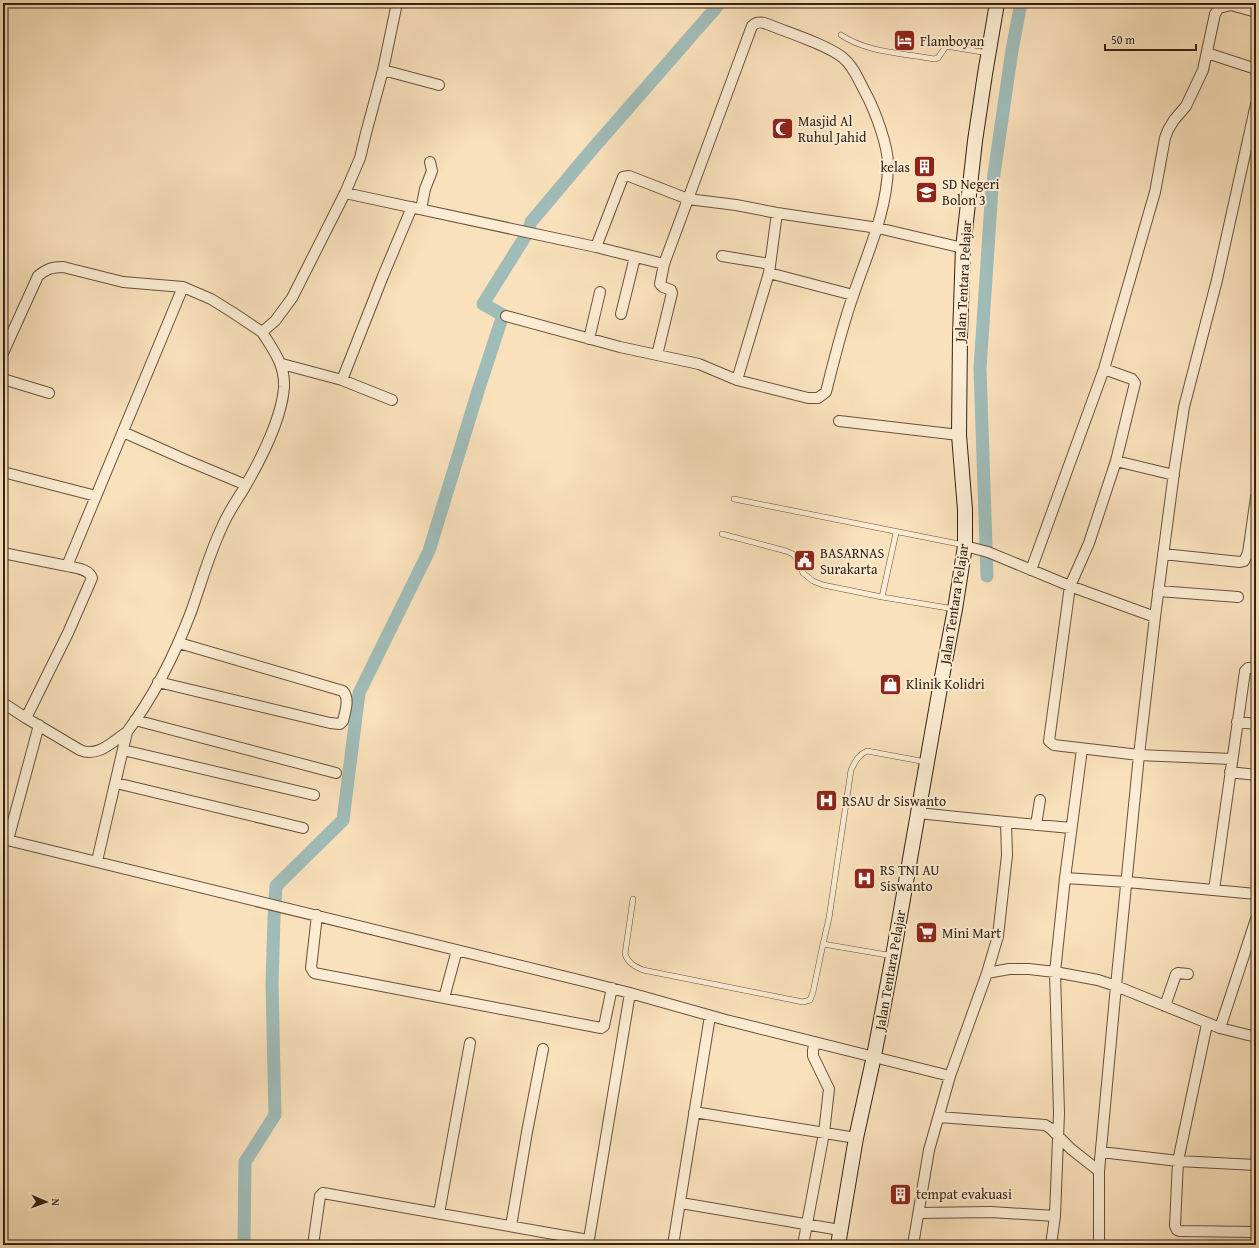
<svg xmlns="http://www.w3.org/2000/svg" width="1259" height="1248" font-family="'Gentium Book Plus',serif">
<rect width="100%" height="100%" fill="#f9e1bb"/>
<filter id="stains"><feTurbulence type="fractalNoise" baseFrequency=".005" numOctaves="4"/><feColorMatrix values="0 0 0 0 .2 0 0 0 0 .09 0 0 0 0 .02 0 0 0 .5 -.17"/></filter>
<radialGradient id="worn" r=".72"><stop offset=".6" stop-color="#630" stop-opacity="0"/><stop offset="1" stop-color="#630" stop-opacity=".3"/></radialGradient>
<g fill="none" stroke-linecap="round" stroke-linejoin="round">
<path stroke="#a0bcb8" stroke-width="13" d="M987 576 980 368 992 188 1012 50 1021 3
M244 1245 245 1162 275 1115 272 984 274 918 276 886 343 820 359 693 429 551 478 391 503 315 483 304 528 232 531 222 589 153 720 3"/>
<defs>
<path id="lane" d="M841 35C868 53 903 53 934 59L938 58 946 46 988 53
M734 499 964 545
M722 534 786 551 793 554 797 559 803 573 813 581 823 585 882 597 954 609
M882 597 896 533
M633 899 625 954C628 963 634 966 643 970L803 1002 810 1000 813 992 823 944
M893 956 823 944 829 918 851 770C855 762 858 755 867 751L926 762"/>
<path id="street" d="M1207 53 1256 69
M383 70 439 85
M345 193 596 247 664 264 688 199 736 205 777 213 878 228 963 248
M421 209 425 189 432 171 430 162
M722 256 770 264
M769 273 853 295
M621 314 635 257
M506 316 620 347 699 364 737 380 808 398H818L826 392C834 360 842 327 853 296 867 254 887 212 888 167 889 148 875 110 865 92 859 81 853 65 842 57 825 44 789 33 767 24 762 22 757 21 752 26L688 199 629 176 623 177 596 247
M589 339 600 292
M3 353 38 276C46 269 52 267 63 267L123 282 183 287 211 299 232 312 262 332 275 321 292 298 345 193 360 158 366 133 383 70 397 3
M657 355 672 293 671 290 663 287 660 284 664 264
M282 364 342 380 383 276 412 207
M1104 369 1132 379 1135 383 1116 461
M3 379 49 393
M342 380 392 400
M737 380 769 273 777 213
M839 421 959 435
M123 432 186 460 246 485
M3 472 96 496
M1174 475 1116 461 1089 543 1070 586 1049 741 1054 745 1139 755 1232 759
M965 546 988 552 1070 586 1155 617
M3 553 67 566 183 287
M1163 554 1240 562 1244 561 1248 553 1256 497
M1031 570 1104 369 1155 192 1165 138 1168 130 1174 120 1186 106 1203 70 1215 14 1219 8 1231 5 1256 12
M1158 591 1238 597
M158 682 330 723 340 724 343 721C345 712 350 699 343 691L179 643
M3 703 26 718 68 633 92 578C89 569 76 568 67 566
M26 718 80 750C98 758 113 741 127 732L97 861
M135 720 336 773
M1237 722 1256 724
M127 732C154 696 175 654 191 612 201 584 209 554 222 527 228 512 238 499 246 485 261 459 282 417 284 387 285 364 273 350 262 332
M123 750 314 795
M1230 772 1256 775
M116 783 303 828
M1006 822 1071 828
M1036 825 1040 800
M3 839 583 981 630 993 726 1020 950 1076
M8 840 39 725
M1065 878 1127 882 1256 894
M1214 890 1245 671 1248 668H1256
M317 915 311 968 314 973 601 1028 604 1026 612 988
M987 973 1009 969H1029L1055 972 1098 980 1116 986 1220 1028 1256 1037
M444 998 457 950
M1165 1006 1176 974 1178 973 1188 974
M1207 1024 1178 1161 1175 1226 1177 1230 1180 1231 1256 1232
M1220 1028 1256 919
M694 1112 856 1138
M939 1117 1045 1125 1050 1128 1071 1149 1099 1171
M1101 1152 1178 1161 1256 1165
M681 1203 840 1230
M439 1213 470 1043
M919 1213 991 1212 1055 1216
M511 1226 527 1132 543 1049
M313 1245 320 1196 323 1193 588 1240
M588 1245 630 993
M673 1245 710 1016
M803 1245 824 1133 829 1089 813 1056V1050L815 1042
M913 1245 929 1150 950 1076 987 973 998 936 1007 855 1006 822 918 813
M1051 1245 1055 1216 1059 1113 1055 972 1065 878 1082 749
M1099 1245V1171L1116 986 1139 755 1155 617 1175 465 1184 407 1217 280 1256 104"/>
<path id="secondary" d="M838 1245 856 1138 874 1056 893 956 941 682 955 609 965 546V510L959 435 960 336 963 248 975 141 985 74 997 3"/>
</defs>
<use href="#lane" stroke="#67523d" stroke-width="6"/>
<use href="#street" stroke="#67523d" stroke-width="12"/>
<use href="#secondary" stroke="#362313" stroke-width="16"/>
<use href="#lane" stroke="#fbecd3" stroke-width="5"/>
<use href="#street" stroke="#fbecd3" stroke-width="10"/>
<use href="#secondary" stroke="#fbecd3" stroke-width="14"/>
</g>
<defs>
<symbol id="hotel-square" viewBox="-11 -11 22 22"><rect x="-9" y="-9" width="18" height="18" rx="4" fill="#8f2418" stroke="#fbecd3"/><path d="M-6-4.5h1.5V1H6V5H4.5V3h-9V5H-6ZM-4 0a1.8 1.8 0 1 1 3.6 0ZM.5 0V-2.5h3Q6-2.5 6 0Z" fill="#fff"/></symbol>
<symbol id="mosque-square" viewBox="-11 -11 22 22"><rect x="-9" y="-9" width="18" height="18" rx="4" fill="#8f2418" stroke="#fbecd3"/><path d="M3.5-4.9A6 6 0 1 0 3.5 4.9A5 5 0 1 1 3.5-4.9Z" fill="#fff"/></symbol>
<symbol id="building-square" viewBox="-11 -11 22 22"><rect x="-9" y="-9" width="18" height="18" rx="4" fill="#8f2418" stroke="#fbecd3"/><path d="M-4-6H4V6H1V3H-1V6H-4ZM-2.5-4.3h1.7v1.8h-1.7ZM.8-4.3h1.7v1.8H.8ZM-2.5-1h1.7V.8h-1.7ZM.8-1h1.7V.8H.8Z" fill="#fff"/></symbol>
<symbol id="school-square" viewBox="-11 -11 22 22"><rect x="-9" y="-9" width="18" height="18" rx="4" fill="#8f2418" stroke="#fbecd3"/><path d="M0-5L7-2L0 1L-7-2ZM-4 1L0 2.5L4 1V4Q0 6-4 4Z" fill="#fff"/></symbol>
<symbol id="civic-square" viewBox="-11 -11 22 22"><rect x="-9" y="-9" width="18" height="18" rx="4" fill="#8f2418" stroke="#fbecd3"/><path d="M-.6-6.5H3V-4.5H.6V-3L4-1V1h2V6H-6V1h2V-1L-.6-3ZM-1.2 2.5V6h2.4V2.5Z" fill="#fff"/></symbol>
<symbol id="shop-square" viewBox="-11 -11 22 22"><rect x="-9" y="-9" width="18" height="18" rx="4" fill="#8f2418" stroke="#fbecd3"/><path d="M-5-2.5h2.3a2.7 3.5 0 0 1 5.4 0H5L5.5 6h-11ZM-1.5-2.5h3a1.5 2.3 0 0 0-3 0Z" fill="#fff"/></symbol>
<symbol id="hospital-square" viewBox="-11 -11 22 22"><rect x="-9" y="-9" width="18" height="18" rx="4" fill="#8f2418" stroke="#fbecd3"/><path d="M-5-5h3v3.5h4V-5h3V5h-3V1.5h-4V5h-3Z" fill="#fff"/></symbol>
<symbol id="supermarket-square" viewBox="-11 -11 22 22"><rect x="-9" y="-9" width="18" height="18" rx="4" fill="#8f2418" stroke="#fbecd3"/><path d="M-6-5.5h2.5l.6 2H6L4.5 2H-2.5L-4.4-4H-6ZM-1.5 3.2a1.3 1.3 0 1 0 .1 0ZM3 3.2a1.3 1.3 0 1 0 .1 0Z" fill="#fff"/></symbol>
</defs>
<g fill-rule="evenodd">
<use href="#hotel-square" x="892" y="28" width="25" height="25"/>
<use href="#mosque-square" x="770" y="116" width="25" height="25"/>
<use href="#building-square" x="912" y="154" width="25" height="25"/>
<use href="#school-square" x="914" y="180" width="25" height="25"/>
<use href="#civic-square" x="792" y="548" width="25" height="25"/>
<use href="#shop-square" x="878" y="672" width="25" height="25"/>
<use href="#hospital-square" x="814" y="788" width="25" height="25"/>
<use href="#hospital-square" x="852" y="866" width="25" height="25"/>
<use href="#supermarket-square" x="914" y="920" width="25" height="25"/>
<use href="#building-square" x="888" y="1182" width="25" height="25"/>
</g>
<g text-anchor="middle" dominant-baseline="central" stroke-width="4" stroke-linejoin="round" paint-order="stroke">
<g font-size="14" fill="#362313" stroke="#fbecd3" text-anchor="start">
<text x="920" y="41">Flamboyan</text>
<text x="798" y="121">Masjid Al<tspan x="798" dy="16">Ruhul Jahid</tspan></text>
<text x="910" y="167" text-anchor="end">kelas</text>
<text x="942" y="184">SD Negeri<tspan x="942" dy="16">Bolon 3</tspan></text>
<text x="820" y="553">BASARNAS<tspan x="820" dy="16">Surakarta</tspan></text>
<text x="906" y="684">Klinik Kolidri</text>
<text x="842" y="801">RSAU dr Siswanto</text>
<text x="880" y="870">RS TNI AU<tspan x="880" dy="16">Siswanto</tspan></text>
<text x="942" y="933">Mini Mart</text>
<text x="916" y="1194">tempat evakuasi</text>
</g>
<g font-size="14" fill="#362313" stroke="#fbecd3">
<text transform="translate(963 281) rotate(-87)">Jalan Tentara Pelajar</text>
<text transform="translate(954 604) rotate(-81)">Jalan Tentara Pelajar</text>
<text transform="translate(890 970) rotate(-80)">Jalan Tentara Pelajar</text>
</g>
</g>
<rect width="1259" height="1248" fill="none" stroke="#f9e1bb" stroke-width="16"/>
<rect x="4" y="4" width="1251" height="1240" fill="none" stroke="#362313" stroke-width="2"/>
<rect x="8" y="8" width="1243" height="1232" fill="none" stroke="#362313"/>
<g transform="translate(46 1202) rotate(92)" stroke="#fbecd3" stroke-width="3" paint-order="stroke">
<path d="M0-3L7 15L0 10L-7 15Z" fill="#362313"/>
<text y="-6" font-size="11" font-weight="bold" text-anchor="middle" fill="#362313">N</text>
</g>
<path d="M1105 44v6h91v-6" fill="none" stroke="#362313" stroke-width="2"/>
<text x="1111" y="44" font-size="12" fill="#362313" stroke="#fbecd3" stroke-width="3" paint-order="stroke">50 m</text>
<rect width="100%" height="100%" filter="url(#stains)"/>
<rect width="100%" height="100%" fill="url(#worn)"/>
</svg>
